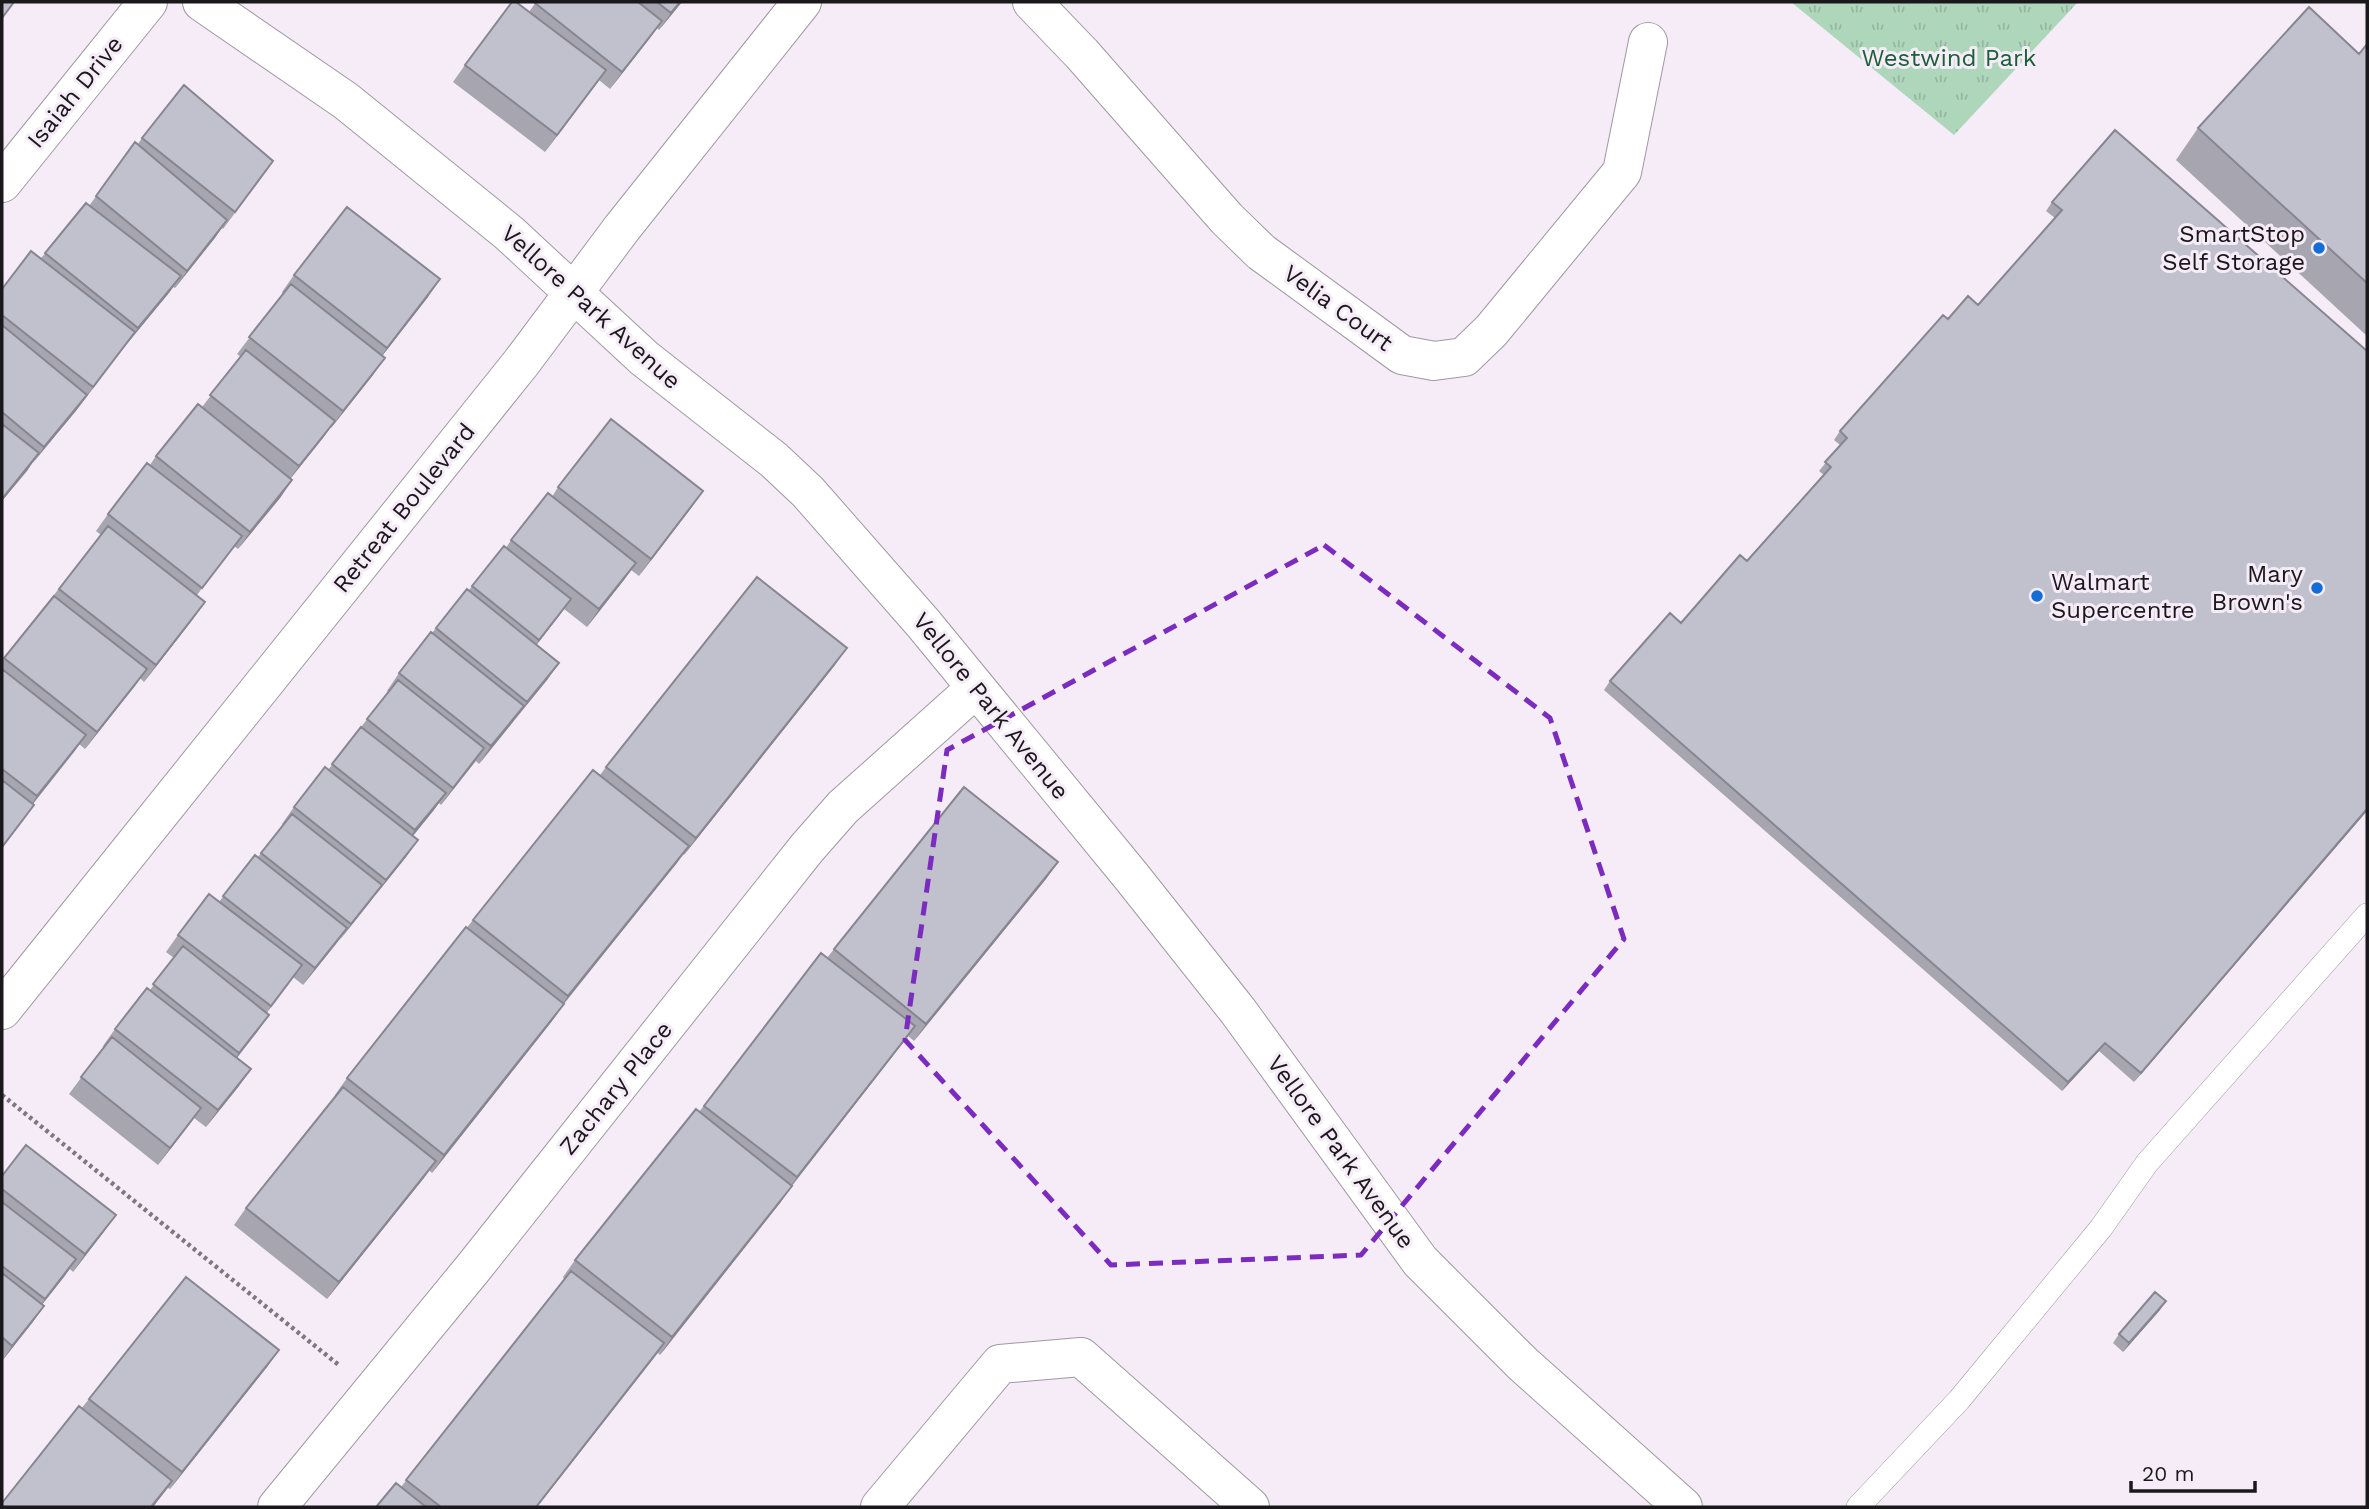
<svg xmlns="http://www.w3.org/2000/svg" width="2369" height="1509" font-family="'Work Sans',sans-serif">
<defs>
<pattern id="grass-tufts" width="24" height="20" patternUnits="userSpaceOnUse" patternTransform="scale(1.75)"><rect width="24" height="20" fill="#aed6ba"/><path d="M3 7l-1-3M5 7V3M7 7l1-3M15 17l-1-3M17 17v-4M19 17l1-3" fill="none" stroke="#95b79f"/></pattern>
</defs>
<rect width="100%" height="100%" fill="#f5ecf8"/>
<path fill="url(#grass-tufts)" d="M1791 2H2078L1954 135Z"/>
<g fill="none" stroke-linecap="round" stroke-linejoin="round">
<defs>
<path id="service" d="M1858 1507 1959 1400 2101 1228 2147 1163 2367 915"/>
<path id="minor" d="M202 2 346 101 509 233 644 358 774 460 808 492 923 623 1131 876 1238 1011 1420 1261 1523 1364 1683 1507
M1032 2 1082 54 1227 219 1261 252 1402 355 1434 361 1464 357 1491 331 1622 172 1648 42
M2 183 148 2
M277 1507 474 1267 807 848 843 807 976 688
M880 1507 1000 1364 1081 1357 1250 1507"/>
<path id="tertiary" d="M2 1010 521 363 622 228 802 2"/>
</defs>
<use href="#service" stroke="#a098a2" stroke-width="24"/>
<use href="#minor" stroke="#a098a2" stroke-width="40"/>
<use href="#tertiary" stroke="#a098a2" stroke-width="40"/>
<path stroke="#7d787f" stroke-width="4.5" stroke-dasharray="3.5 3.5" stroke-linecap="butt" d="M2 1095 340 1366"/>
<use href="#service" stroke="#fff" stroke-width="23"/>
<use href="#minor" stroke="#fff" stroke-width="38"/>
<use href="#tertiary" stroke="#fff" stroke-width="38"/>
</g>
<path fill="#a6a5b0" d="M536 2H682L659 30 657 28 610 89 599 80 545 152 453 82 465 65 529 12Z
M2367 44V336L2176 160 2198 128 2359 54Z
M2115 130 2367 811 2134 1082 2099 1051 2062 1091 1604 690 1610 681 1681 623 1747 561 1824 475 1819 471 1840 445 1834 440 1840 431 1948 319 1978 305 2055 218 2046 211 2052 202Z
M142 138 261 178 223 229 222 228 175 288 173 287 126 345 75 412 31 464 2 501V289L41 258 89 206 135 142 138 144Z
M294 275 428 297 382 356 373 375 331 428 330 427 290 479 292 480 280 498 238 549 234 546 197 595 193 619 144 682 140 678 85 749 79 744 32 804 22 822 2 848V661L101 535 96 531 108 514 150 465 156 456 202 407 241 357 237 354 283 294 282 292Z
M558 487 691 508 639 576 631 570 587 627 564 609 536 645 559 663 547 680 479 764 476 761 441 805 439 803 413 836 418 840 406 857 303 985 293 977 266 1013 269 1015 257 1032 237 1058 239 1086 206 1127 194 1118 158 1165 69 1094 104 1047 103 1046 115 1029 150 990 174 958 166 952 178 935 219 902 255 855 258 857 283 825 282 824 294 807 328 770 388 692 387 691 399 673 436 628 469 590 504 546 506 548 511 540 552 497Z
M835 665 684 855 683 854 564 1004 552 1021 432 1173 429 1170 327 1299 234 1225 246 1208 336 1096 335 1095 347 1078 473 920 600 775 606 767Z
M1058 862 1046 879 914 1041 908 1036 792 1186 780 1203 660 1355 658 1353 537 1507H376L401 1487 564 1279 563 1277 575 1260 699 1112 821 953 827 958 834 949Z
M2 1176 116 1215 73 1272 70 1269 42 1304 44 1306 32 1323 2 1361Z
M2160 1310 2123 1352 2113 1343 2119 1334Z
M279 1350 267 1367 170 1489 168 1488 153 1507H2L89 1399Z"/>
<path fill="#878690" d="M680 2H682L659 30 671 13Z
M662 21 650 38 610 89 622 72Z
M606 70 594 87 545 152 557 135Z
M227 220 215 238 175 288 187 271Z
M181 276 169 293 126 345 138 328Z
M440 279 428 297 375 365 387 348Z
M135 332 75 412 32 464 44 447 87 395Z
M385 358 373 375 331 428 343 411Z
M335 421 323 438 287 483 299 466Z
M39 453 27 471 2 501V499Z
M292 480 280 498 238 549 250 532Z
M703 491 691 508 639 576 651 559Z
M636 563 624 580 587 627 599 609Z
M571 599 559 616 527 657 539 640Z
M205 602 193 619 144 682 156 665Z
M847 648 835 665 684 855 696 838Z
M559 663 547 680 515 719 527 702Z
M147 669 135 686 85 749 97 732Z
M524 706 512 723 479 764 491 746Z
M86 735 74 752 25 814 37 796Z
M484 748 472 765 441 805 453 788Z
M446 793 434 810 403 848 415 830Z
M34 805 22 822 2 848V847Z
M2367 809V811L2134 1082 2141 1073Z
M418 840 406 857 374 897 386 880Z
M689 846 677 863 556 1013 568 996Z
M1058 862 1046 879 914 1041 926 1024Z
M382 885 370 902 339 941 351 924Z
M347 928 335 945 303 985 315 968Z
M302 965 290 982 259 1023 271 1006Z
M564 1004 552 1021 432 1173 444 1155Z
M269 1015 257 1032 227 1070 239 1053Z
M915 1026 903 1043 785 1194 797 1177Z
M2105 1043 2099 1051 2062 1091 2068 1082Z
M251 1069 239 1086 206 1127 218 1110Z
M201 1108 189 1125 158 1165 170 1148Z
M436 1161 424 1178 327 1299 339 1282Z
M792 1186 780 1203 660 1355 672 1337Z
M116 1215 103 1233 73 1272 85 1254Z
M76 1259 64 1277 33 1316 45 1299Z
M2166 1301 2160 1310 2123 1352 2129 1343Z
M44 1306 32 1323 2 1361 12 1346Z
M664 1343 652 1360 537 1507H536Z
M279 1350 267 1367 170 1489 182 1472Z
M172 1481 153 1507H151Z"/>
<path fill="#c1c0cd" stroke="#878690" stroke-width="2" d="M2 2H14L2 18Z
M512 2H516L606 70 557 135 465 65Z
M536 2H638L662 21 622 72 535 3Z
M657 2H680L671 13Z
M2309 7 2359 54 2367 44V283L2198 128Z
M184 85 273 161 235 212 142 138Z
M2115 130 2367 351V809L2141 1073 2105 1043 2068 1082 1610 681 1670 613 1681 623 1740 555 1747 561 1831 467 1825 462 1847 438 1840 431 1943 315 1948 319 1968 296 1978 305 2062 210 2052 202Z
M135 142 227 220 187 271 96 196Z
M86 203 181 276 138 328 45 253Z
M347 207 440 279 387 348 294 275Z
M31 251 135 332 93 387 2 315V289Z
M291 284 385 358 343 411 249 337Z
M2 325 87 395 44 447 2 412Z
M246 350 335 421 299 466 210 395Z
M198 404 292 480 250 532 156 456Z
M611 419 703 491 651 559 558 487Z
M2 424 39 453 2 499Z
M147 463 242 536 202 588 108 514Z
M548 493 636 563 599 609 511 540Z
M108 526 205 602 156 665 59 589Z
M504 546 571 599 539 640 472 586Z
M757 577 847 648 696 838 606 767Z
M467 589 559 663 527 702 436 628Z
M54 596 147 669 97 732 4 658Z
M431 632 524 706 491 746 399 673Z
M2 669 86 735 37 796 2 769Z
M398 680 484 748 453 788 367 719Z
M361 727 446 793 415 830 332 764Z
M325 767 418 840 386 880 294 807Z
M593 770 689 846 568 996 473 920Z
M2 780 34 805 2 847Z
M964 787 1058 862 926 1024 834 949Z
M292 814 382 885 351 924 261 853Z
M255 855 347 928 315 968 223 896Z
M209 894 302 965 271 1006 178 935Z
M466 927 564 1004 444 1155 347 1078Z
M183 946 269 1015 239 1053 153 984Z
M821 953 915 1026 797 1177 704 1106Z
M147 988 251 1069 218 1110 115 1029Z
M112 1037 201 1108 170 1148 81 1077Z
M343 1087 436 1161 339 1282 246 1208Z
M696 1109 792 1186 672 1337 575 1260Z
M26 1145 116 1215 85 1254 2 1189V1176Z
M2 1202 76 1259 45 1299 2 1266Z
M571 1271 664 1343 536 1507H441L406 1480Z
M2 1273 44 1306 12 1346 2 1337Z
M186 1277 279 1350 182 1472 89 1399Z
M2155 1292 2166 1301 2129 1343 2119 1334Z
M79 1406 172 1481 151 1507H2V1503Z
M396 1483 426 1507H376Z"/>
<path fill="none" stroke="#7b2cbf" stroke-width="5" stroke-dasharray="14 9" stroke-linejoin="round" d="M1324 545 1550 718 1624 939 1361 1255 1111 1265 905 1040 947 750Z"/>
<g fill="#146dd6" stroke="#f5ecf8" stroke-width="2.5">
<circle cx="2319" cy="248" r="7"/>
<circle cx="2317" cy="588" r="7"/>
<circle cx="2037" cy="596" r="7"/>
</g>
<g text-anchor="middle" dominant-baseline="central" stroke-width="6" stroke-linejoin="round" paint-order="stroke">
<g font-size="24" fill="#196038" stroke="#f5ecf8">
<text x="1949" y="58">Westwind Park</text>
</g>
<g font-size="24" fill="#1b181c" stroke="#f5ecf8">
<text transform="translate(75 92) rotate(-51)">Isaiah Drive</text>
<text transform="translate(591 307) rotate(42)">Vellore Park Avenue</text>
<text transform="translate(1338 308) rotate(36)">Velia Court</text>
<text transform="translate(404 508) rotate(-51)">Retreat Boulevard</text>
<text transform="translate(991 706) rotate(51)">Vellore Park Avenue</text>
<text transform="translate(616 1088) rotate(-51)">Zachary Place</text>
<text transform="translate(1341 1152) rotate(54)">Vellore Park Avenue</text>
</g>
<g font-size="24" fill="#1b181c" stroke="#f5ecf8" text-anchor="end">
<text x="2305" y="234">SmartStop<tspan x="2305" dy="28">Self Storage</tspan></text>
<text x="2303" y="574">Mary<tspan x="2303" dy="28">Brown's</tspan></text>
<text x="2051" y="582" text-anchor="start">Walmart<tspan x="2051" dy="28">Supercentre</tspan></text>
</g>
</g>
<rect width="2369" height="1509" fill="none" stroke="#1b181c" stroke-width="7"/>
<path d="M2131 1481v10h124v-10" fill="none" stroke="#1b181c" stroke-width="3.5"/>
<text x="2142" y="1481" font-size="21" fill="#1b181c" stroke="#f5ecf8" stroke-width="5" paint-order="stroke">20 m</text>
</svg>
